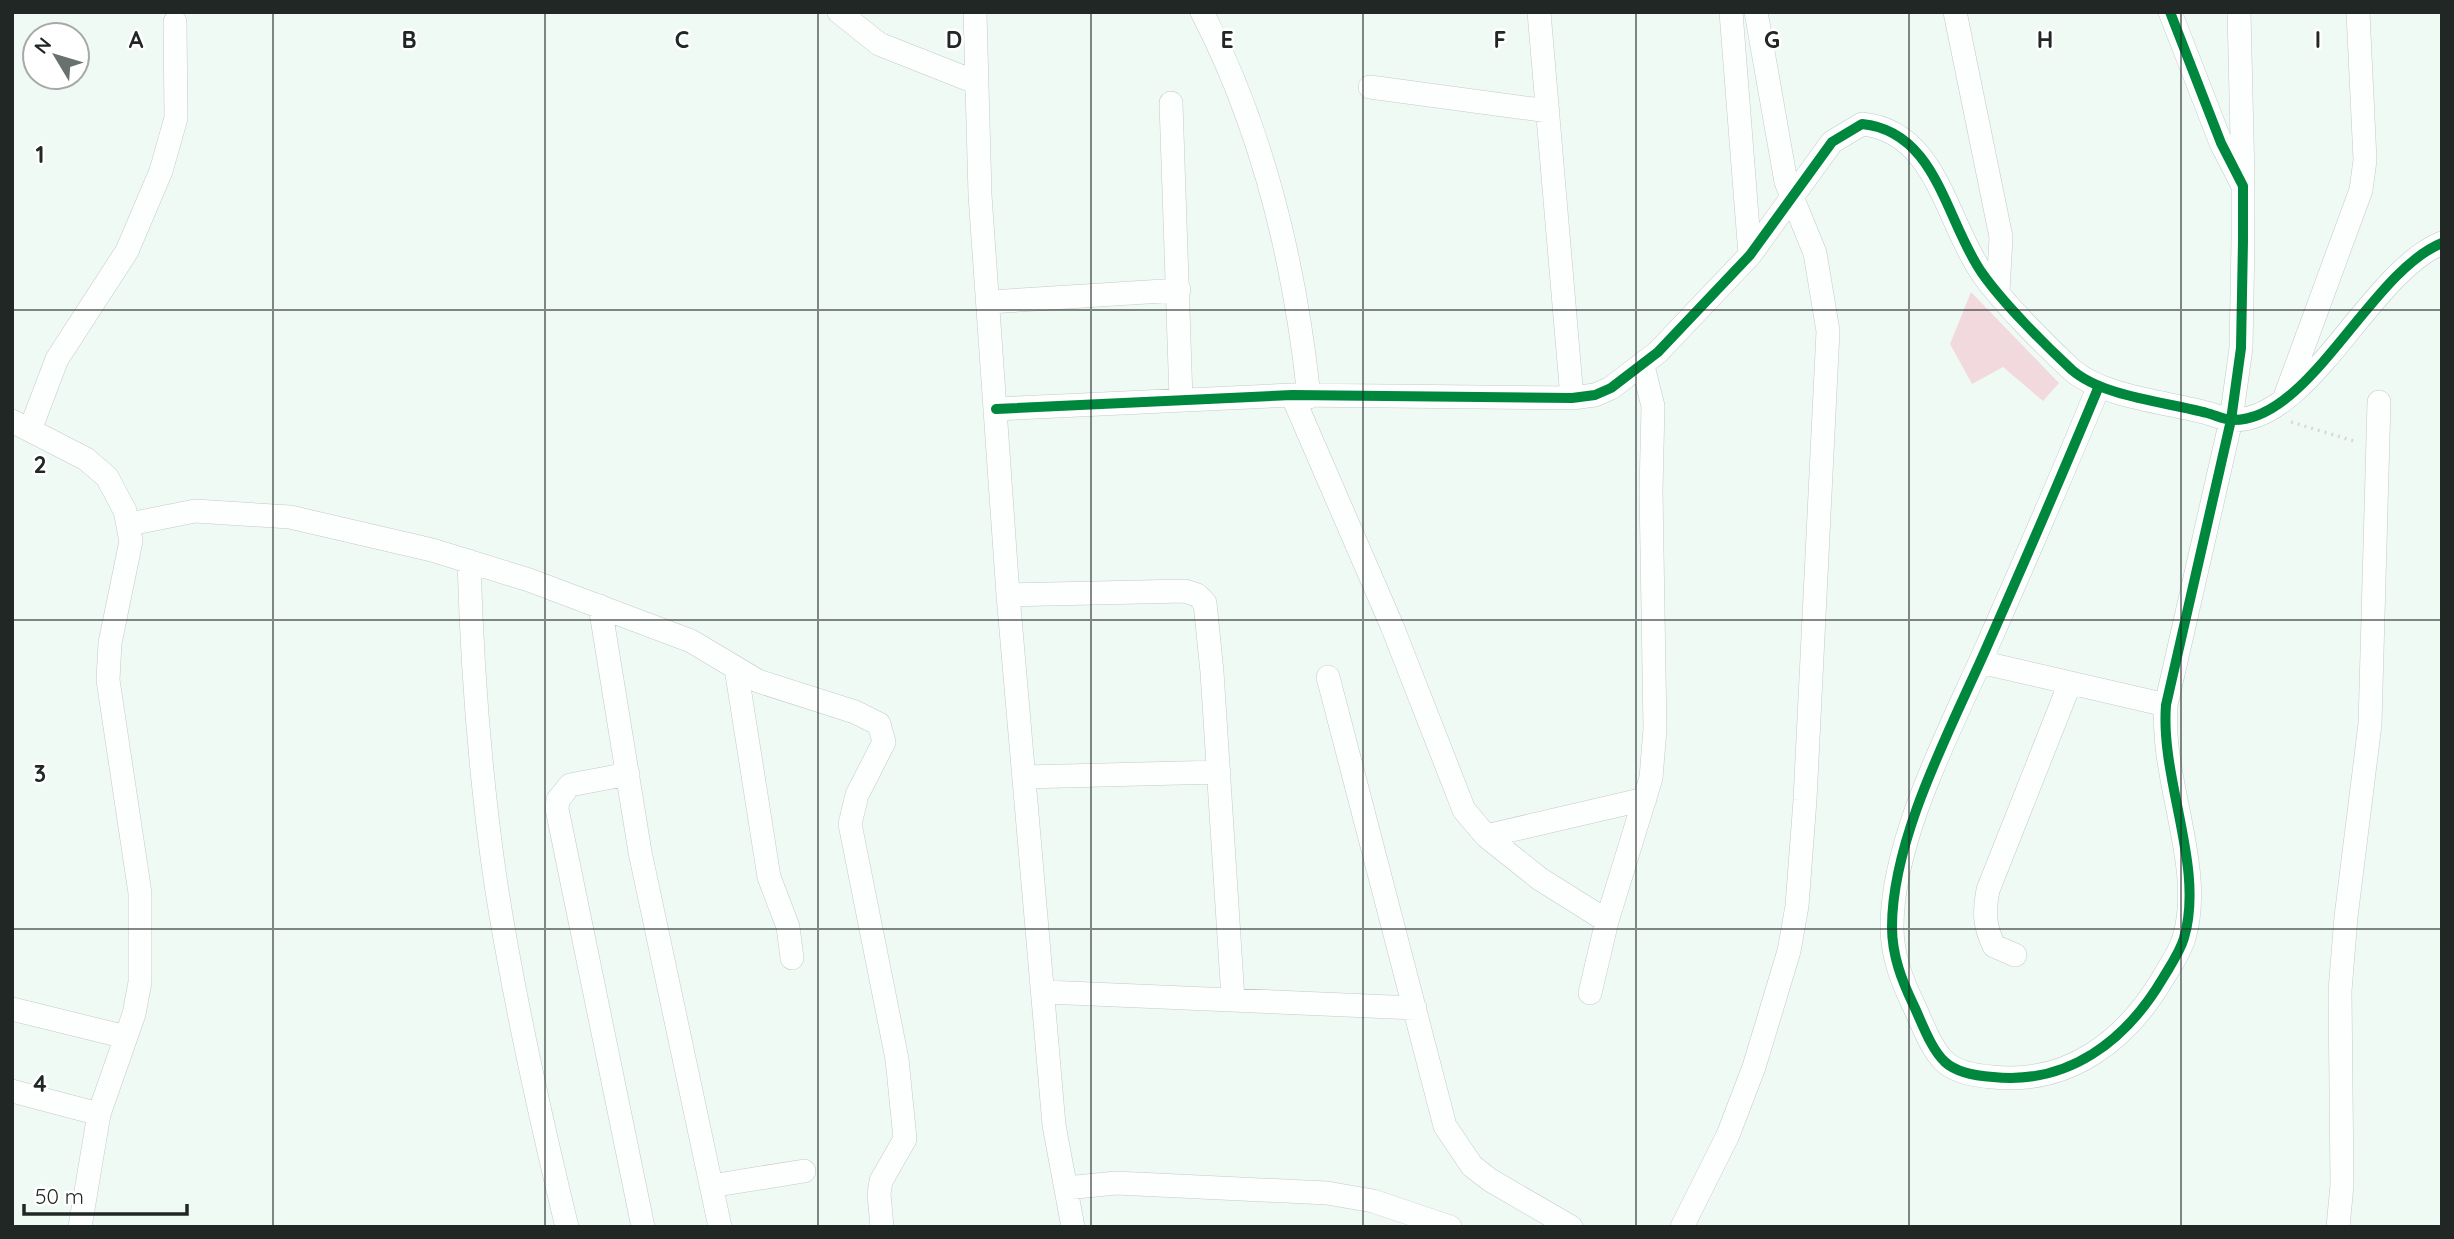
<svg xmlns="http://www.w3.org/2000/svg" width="2454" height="1239" font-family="Quicksand,sans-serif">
<rect width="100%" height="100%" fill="#f0faf5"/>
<path fill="#f2d9dd" d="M1971 292 2059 383 2043 401 2003 367 1972 384 1950 344Z"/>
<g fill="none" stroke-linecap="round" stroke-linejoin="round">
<defs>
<path id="minor" d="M839 12 879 44 975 82
M975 12 980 195 1008 595 1054 1125 1073 1227
M1202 12C1264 132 1295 263 1309 397
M1539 12 1572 398
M1731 12 1750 255
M1955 12 2001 237 1998 292
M2239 12 2243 179
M1370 87 1548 111
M1171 103 1181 399
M989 302 1179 290
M2099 386C2062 475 2024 563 1985 651 1950 730 1892 839 1892 927 1892 956 1902 981 1914 1006 1922 1023 1931 1049 1945 1062 1957 1073 1978 1076 1993 1077 2068 1085 2126 1041 2163 978 2170 966 2180 952 2184 938 2205 867 2160 780 2166 705L2231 420 2241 348 2243 241V186L2221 143 2170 12
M2286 394 2361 190 2365 160 2358 12
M1292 395 1392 626 1464 810 1486 836 1540 879 1607 921
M996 409 1292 395 1572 398 1595 395 1611 388 1658 352 1750 255 1832 142 1862 124C1937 131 1946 222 1982 273 2003 303 2045 345 2072 370 2103 397 2167 402 2207 413 2215 415 2224 420 2233 420 2310 421 2370 272 2442 243
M12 421 86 459 107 477 125 511 131 541 110 643 108 680 140 893V982L134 1014 99 1114 80 1227
M30 430 57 359 127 251 161 171 176 118 175 22
M130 524 195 511 290 517 432 550 529 580 691 641 758 681 855 712 879 724 884 742 857 795 850 824 897 1059 905 1139 881 1181 879 1194 882 1227
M469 561C472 667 480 774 495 878 513 996 539 1112 567 1227
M1008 595 1185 591 1197 595 1205 603 1212 672 1233 999
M600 606 640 852 720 1227
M1980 662 2166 705
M736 668 769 877 788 927 792 958
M1328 677 1445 1126 1472 1166 1490 1180 1571 1227
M628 774 570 785 558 800 557 809 643 1227
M1025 777 1219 772
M1486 836 1645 799
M2015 955 1994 946C1984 925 1984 912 1988 890L2070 683
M1045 992 1415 1008
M1590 993 1607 921 1651 778 1655 729 1651 491 1653 406 1643 366
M12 1009 126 1037
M12 1091 99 1114
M711 1186 804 1171
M1066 1188 1116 1183 1327 1193 1373 1201 1450 1227
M1682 1227 1728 1135 1754 1067 1789 951 1797 906 1805 800 1828 331 1815 253 1786 182 1756 12
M2338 1227 2342 1185 2340 991 2346 917 2370 724 2379 402"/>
</defs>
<use href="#minor" stroke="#c3cbc7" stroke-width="24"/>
<path stroke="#d6d9d7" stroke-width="3.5" stroke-dasharray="2 5" stroke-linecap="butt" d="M2291 422 2357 442"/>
<use href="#minor" stroke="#fdfefe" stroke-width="23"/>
<defs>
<path id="cycleway" d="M2099 386C2062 475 2024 563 1985 651 1950 730 1892 839 1892 927 1892 956 1902 981 1914 1006 1922 1023 1931 1049 1945 1062 1957 1073 1978 1076 1993 1077 2068 1085 2126 1041 2163 978 2170 966 2180 952 2184 938 2205 867 2160 780 2166 705L2231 420 2241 348 2243 241V186L2221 143 2170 12
M996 409 1292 395 1572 398 1595 395 1611 388 1658 352 1750 255 1832 142 1862 124C1937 131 1946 222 1982 273 2003 303 2045 345 2072 370 2103 397 2167 402 2207 413 2215 415 2224 420 2233 420 2310 421 2370 272 2442 243"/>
</defs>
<use href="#cycleway" stroke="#fff" stroke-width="15"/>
<use href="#cycleway" stroke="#00873e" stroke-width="10"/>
</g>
<path fill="none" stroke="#212724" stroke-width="2" stroke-opacity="0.55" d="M273 12V1227M545 12V1227M818 12V1227M1091 12V1227M1363 12V1227M1636 12V1227M1909 12V1227M2181 12V1227M12 310H2442M12 620H2442M12 929H2442"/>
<g font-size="23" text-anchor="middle" font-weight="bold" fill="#212724" stroke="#fff" stroke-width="5" stroke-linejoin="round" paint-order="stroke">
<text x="136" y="48">A</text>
<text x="409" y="48">B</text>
<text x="682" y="48">C</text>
<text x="954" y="48">D</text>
<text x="1227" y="48">E</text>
<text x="1500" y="48">F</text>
<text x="1772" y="48">G</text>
<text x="2045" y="48">H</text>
<text x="2318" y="48">I</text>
<text x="40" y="163">1</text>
<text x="40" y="473">2</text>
<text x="40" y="782">3</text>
<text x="40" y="1092">4</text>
</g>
<rect width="2454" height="1239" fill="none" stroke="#212724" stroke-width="28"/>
<g transform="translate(56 56) rotate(308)"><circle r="33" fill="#ffffff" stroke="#a6a9a7" stroke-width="2"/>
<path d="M0-5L12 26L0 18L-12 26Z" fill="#69716d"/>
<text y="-10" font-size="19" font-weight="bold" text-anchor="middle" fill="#212724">N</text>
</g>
<path d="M24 1204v10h163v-10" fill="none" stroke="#212724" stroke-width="3.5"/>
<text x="35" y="1204" font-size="21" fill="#212724" stroke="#ffffff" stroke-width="5" paint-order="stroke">50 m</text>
</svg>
